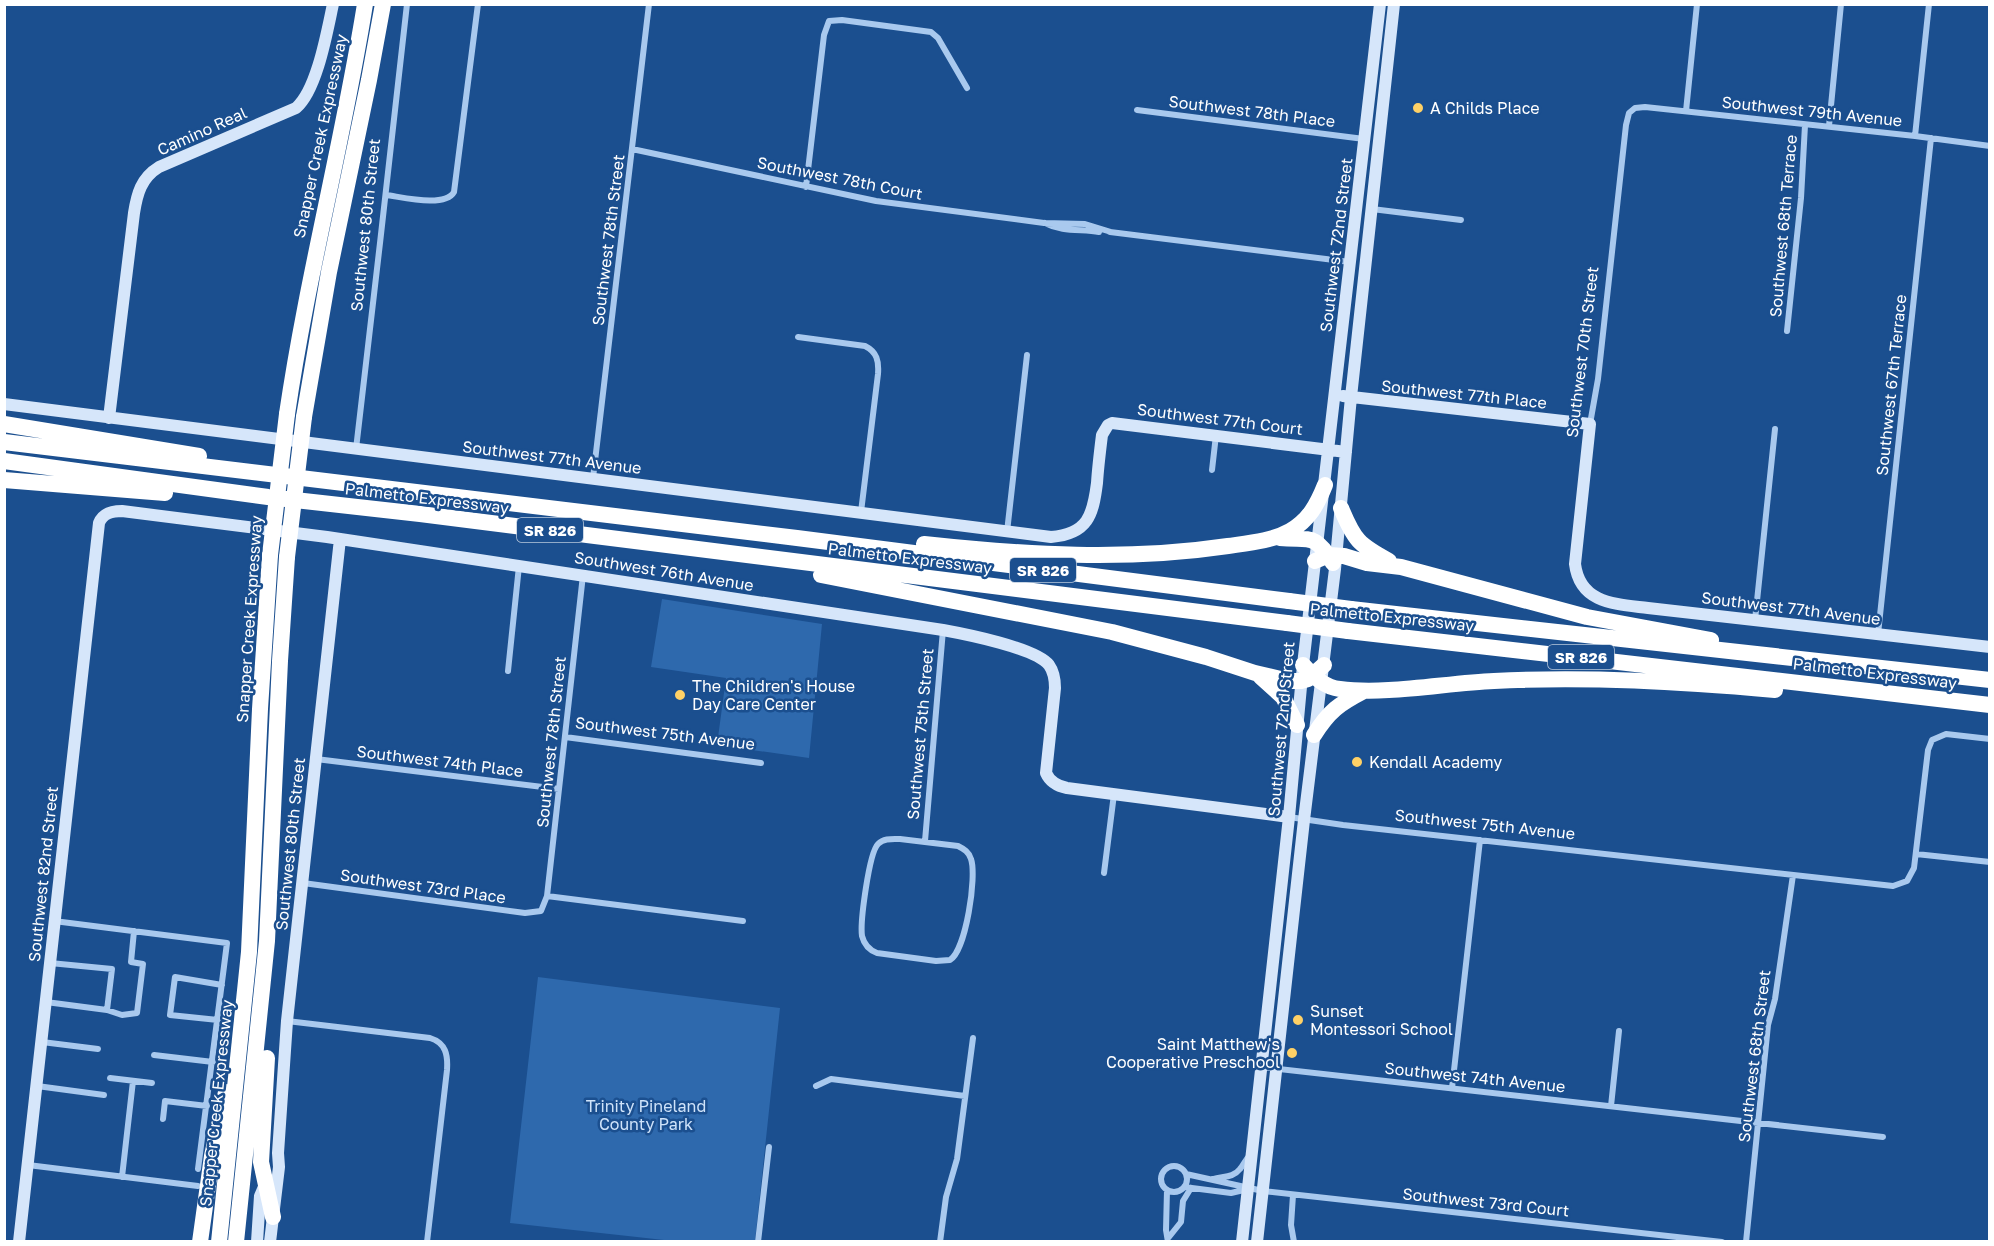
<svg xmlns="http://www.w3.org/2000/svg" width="1994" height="1246" font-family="'Golos Text',sans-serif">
<rect width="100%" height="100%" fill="#1b4f8f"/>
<path fill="#2e69ad" d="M662 599 822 624 809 758 717 745 726 678 651 667Z
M538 977 780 1008 755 1241H673L510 1223Z"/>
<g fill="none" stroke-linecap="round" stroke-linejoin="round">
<path stroke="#a9c9ee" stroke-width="6" d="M1137 110 1364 139
M1686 111 1697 4
M1829 126 1841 4
M1915 136 1929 4
M632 149 876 201 1044 223 1085 224 1111 232
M806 187 824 35 829 21 842 20 931 32 938 38 967 88
M386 195C402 197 445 208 454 192L478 4
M1372 209 1461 220
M1045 223C1062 232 1081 229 1099 232
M1110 232 1350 262
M1787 331 1801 198 1805 125
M798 337 865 346C877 352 879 361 878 374L861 512
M1590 424 1598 379 1626 125 1629 113 1635 108 1645 107 1915 136 1990 146
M356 449C374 301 390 152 407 4
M1212 470 1216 435
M593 478 649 4
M1007 532 1027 355
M1755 620 1775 429
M1878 634 1931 138
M508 671 519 566
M565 737 761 763
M316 759 559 789
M1289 817 1343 825 1893 886 1907 881 1914 868 1928 750 1932 740 1946 734 1990 739
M900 839 958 846C964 849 969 852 971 859 977 876 966 950 950 960L936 961 877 953C869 950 864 944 862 936 860 922 869 853 878 844 884 838 892 839 900 839Z
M925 841 943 630
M1916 854 1990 862
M1104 873 1114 794
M303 883 525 913 541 911 547 896 583 575
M547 896 743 921
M54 921 227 943 198 1169
M46 1002 107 1010 112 969 50 963
M107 1010 122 1015 137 1013 143 964 131 962 134 931
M218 1020 170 1015 175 977 222 985
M287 1021 430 1038C446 1043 448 1055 447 1070L427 1242
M42 1042 98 1049
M154 1055 213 1062
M1262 1067 1883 1137
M110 1078 152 1083
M37 1086 104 1095
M816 1086 831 1079 965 1096
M1452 1088 1480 840
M1611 1106 1619 1031
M163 1119 165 1101 207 1106
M28 1165 198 1186
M1161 1179a13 13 0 1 1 26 0a13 13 0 1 1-26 0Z
M1186 1174 1263 1191 1722 1242
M122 1177 133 1081
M1213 1179C1223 1176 1233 1178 1240 1169 1245 1163 1245 1159 1252 1154
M1184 1187 1231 1193 1248 1189
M1167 1190 1166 1230 1168 1242
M1293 1195 1291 1225 1294 1242
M1169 1237 1181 1222 1183 1201 1191 1188
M758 1242 769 1147
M940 1242 946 1197 957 1159 973 1038
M1746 1242 1768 1025 1775 999 1793 875"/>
<path stroke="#d6e6fa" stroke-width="12" d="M1343 396 1590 424 1575 564C1580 604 1616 604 1648 608L1990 647
M4 404 1051 537C1088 534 1093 515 1097 483 1098 467 1100 451 1102 435L1108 425 1112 423 1346 452
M109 418 134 213C137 194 141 178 159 167L296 108C317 90 327 32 333 4
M19 1242 99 523C103 513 112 511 122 511L327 537 943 630C965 634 1036 648 1049 665 1054 672 1055 680 1055 688L1046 773C1050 782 1057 786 1067 788L1289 817
M257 1242 260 1196 266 1182
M270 1242 279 1167 278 1153 287 1021 340 539
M1242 1242 1289 817 1303 665 1380 4
M1257 1242 1304 820 1335 569 1351 397 1394 4"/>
<path stroke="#fff" stroke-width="16" d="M287 414C307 277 343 142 365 4
M304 417 329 272 369 80 383 4
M4 424 199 456
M4 442 797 538 1289 601
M4 461 268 497 420 514 1287 623
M4 480 165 493
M1341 508C1354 540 1359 545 1389 561
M1280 538C1310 541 1314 532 1333 563
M924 544C1026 555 1127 561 1228 546 1249 543 1272 541 1290 531 1309 520 1317 505 1325 485
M1315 561 1329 555 1344 556 1367 563 1401 567 1587 617 1711 640
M821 575 1112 632 1206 657 1255 673 1289 681H1301L1308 679 1324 665
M1351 609 1990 680
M1348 631 1990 705
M1303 665C1314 676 1323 687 1340 689 1386 695 1446 683 1494 681 1588 676 1681 682 1775 690
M1261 677 1283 697 1297 725
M1314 735C1329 711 1339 704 1364 691
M267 1058 261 1162 273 1217
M200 1242 212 1156 226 1092
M219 1242 249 952 260 709 270 555
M236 1242 267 941 280 661 287 557"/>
<path stroke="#fff" stroke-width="16" d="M270 555 287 414
M287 557 304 417
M1289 601 1351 609
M1287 623 1348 631"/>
</g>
<g fill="#ffd166" stroke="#1b4f8f" stroke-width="2">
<circle cx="1418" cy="108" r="6"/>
<circle cx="680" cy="695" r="6"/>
<circle cx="1357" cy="762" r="6"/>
<circle cx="1298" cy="1020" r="6"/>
<circle cx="1292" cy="1053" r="6"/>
</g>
<g text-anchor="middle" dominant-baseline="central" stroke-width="5" stroke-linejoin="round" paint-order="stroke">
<g fill="#1b4f8f" stroke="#bbcadd" stroke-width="1.5">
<rect x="517" y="518" width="66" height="24" rx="4.5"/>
<rect x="1010" y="558" width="66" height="24" rx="4.5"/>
<rect x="1548" y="645" width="66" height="24" rx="4.5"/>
</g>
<g font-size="15" font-weight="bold" fill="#fff">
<text x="550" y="530">SR 826</text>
<text x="1043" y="570">SR 826</text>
<text x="1581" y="657">SR 826</text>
</g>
<g font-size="16" fill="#fff" stroke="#1b4f8f" text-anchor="start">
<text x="1430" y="108">A Childs Place</text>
<text x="692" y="686">The Children's House<tspan x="692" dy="18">Day Care Center</tspan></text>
<text x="1369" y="762">Kendall Academy</text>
<text x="1310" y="1011">Sunset<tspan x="1310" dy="18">Montessori School</tspan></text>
<text x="1280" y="1044" text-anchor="end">Saint Matthew's<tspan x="1280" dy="18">Cooperative Preschool</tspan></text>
</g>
<g font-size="16" fill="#fff" stroke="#1b4f8f">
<text transform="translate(1252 111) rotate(7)">Southwest 78th Place</text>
<text transform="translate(1812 111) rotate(6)">Southwest 79th Avenue</text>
<text transform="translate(202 131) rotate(-24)">Camino Real</text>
<text transform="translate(320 136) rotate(-78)">Snapper Creek Expressway</text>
<text transform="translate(840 178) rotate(11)">Southwest 78th Court</text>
<text transform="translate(365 225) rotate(-84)">Southwest 80th Street</text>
<text transform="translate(1783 226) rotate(-85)">Southwest 68th Terrace</text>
<text transform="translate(608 240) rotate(-83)">Southwest 78th Street</text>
<text transform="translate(1336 245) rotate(-83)">Southwest 72nd Street</text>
<text transform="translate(1582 352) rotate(-83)">Southwest 70th Street</text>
<text transform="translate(1891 385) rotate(-84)">Southwest 67th Terrace</text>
<text transform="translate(1464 394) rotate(6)">Southwest 77th Place</text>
<text transform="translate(1220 419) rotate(7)">Southwest 77th Court</text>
<text transform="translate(552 457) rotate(7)">Southwest 77th Avenue</text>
<text transform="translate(427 498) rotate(7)">Palmetto Expressway</text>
<text transform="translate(910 558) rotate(7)">Palmetto Expressway</text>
<text transform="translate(664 571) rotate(9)">Southwest 76th Avenue</text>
<text transform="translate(1791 608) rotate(7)">Southwest 77th Avenue</text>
<text transform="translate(1392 617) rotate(6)">Palmetto Expressway</text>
<text transform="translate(249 619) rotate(-86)">Snapper Creek Expressway</text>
<text transform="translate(1875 673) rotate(7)">Palmetto Expressway</text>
<text transform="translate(1281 729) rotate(-85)">Southwest 72nd Street</text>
<text transform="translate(665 733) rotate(7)">Southwest 75th Avenue</text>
<text transform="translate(920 734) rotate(-85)">Southwest 75th Street</text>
<text transform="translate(551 742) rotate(-84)">Southwest 78th Street</text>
<text transform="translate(440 761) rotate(7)">Southwest 74th Place</text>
<text transform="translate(1485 824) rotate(6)">Southwest 75th Avenue</text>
<text transform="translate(290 844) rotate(-84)">Southwest 80th Street</text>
<text transform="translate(43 874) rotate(-84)">Southwest 82nd Street</text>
<text transform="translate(423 886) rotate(8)">Southwest 73rd Place</text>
<text transform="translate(1754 1056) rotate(-83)">Southwest 68th Street</text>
<text transform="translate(1475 1077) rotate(6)">Southwest 74th Avenue</text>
<text transform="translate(216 1103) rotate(-84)">Snapper Creek Expressway</text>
<text transform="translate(1486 1202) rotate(6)">Southwest 73rd Court</text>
</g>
<g font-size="16" fill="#cfe3fa" stroke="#1b4f8f">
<text x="646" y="1106">Trinity Pineland<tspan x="646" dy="18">County Park</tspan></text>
</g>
</g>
<rect width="1994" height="1246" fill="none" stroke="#ffffff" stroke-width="12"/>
</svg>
